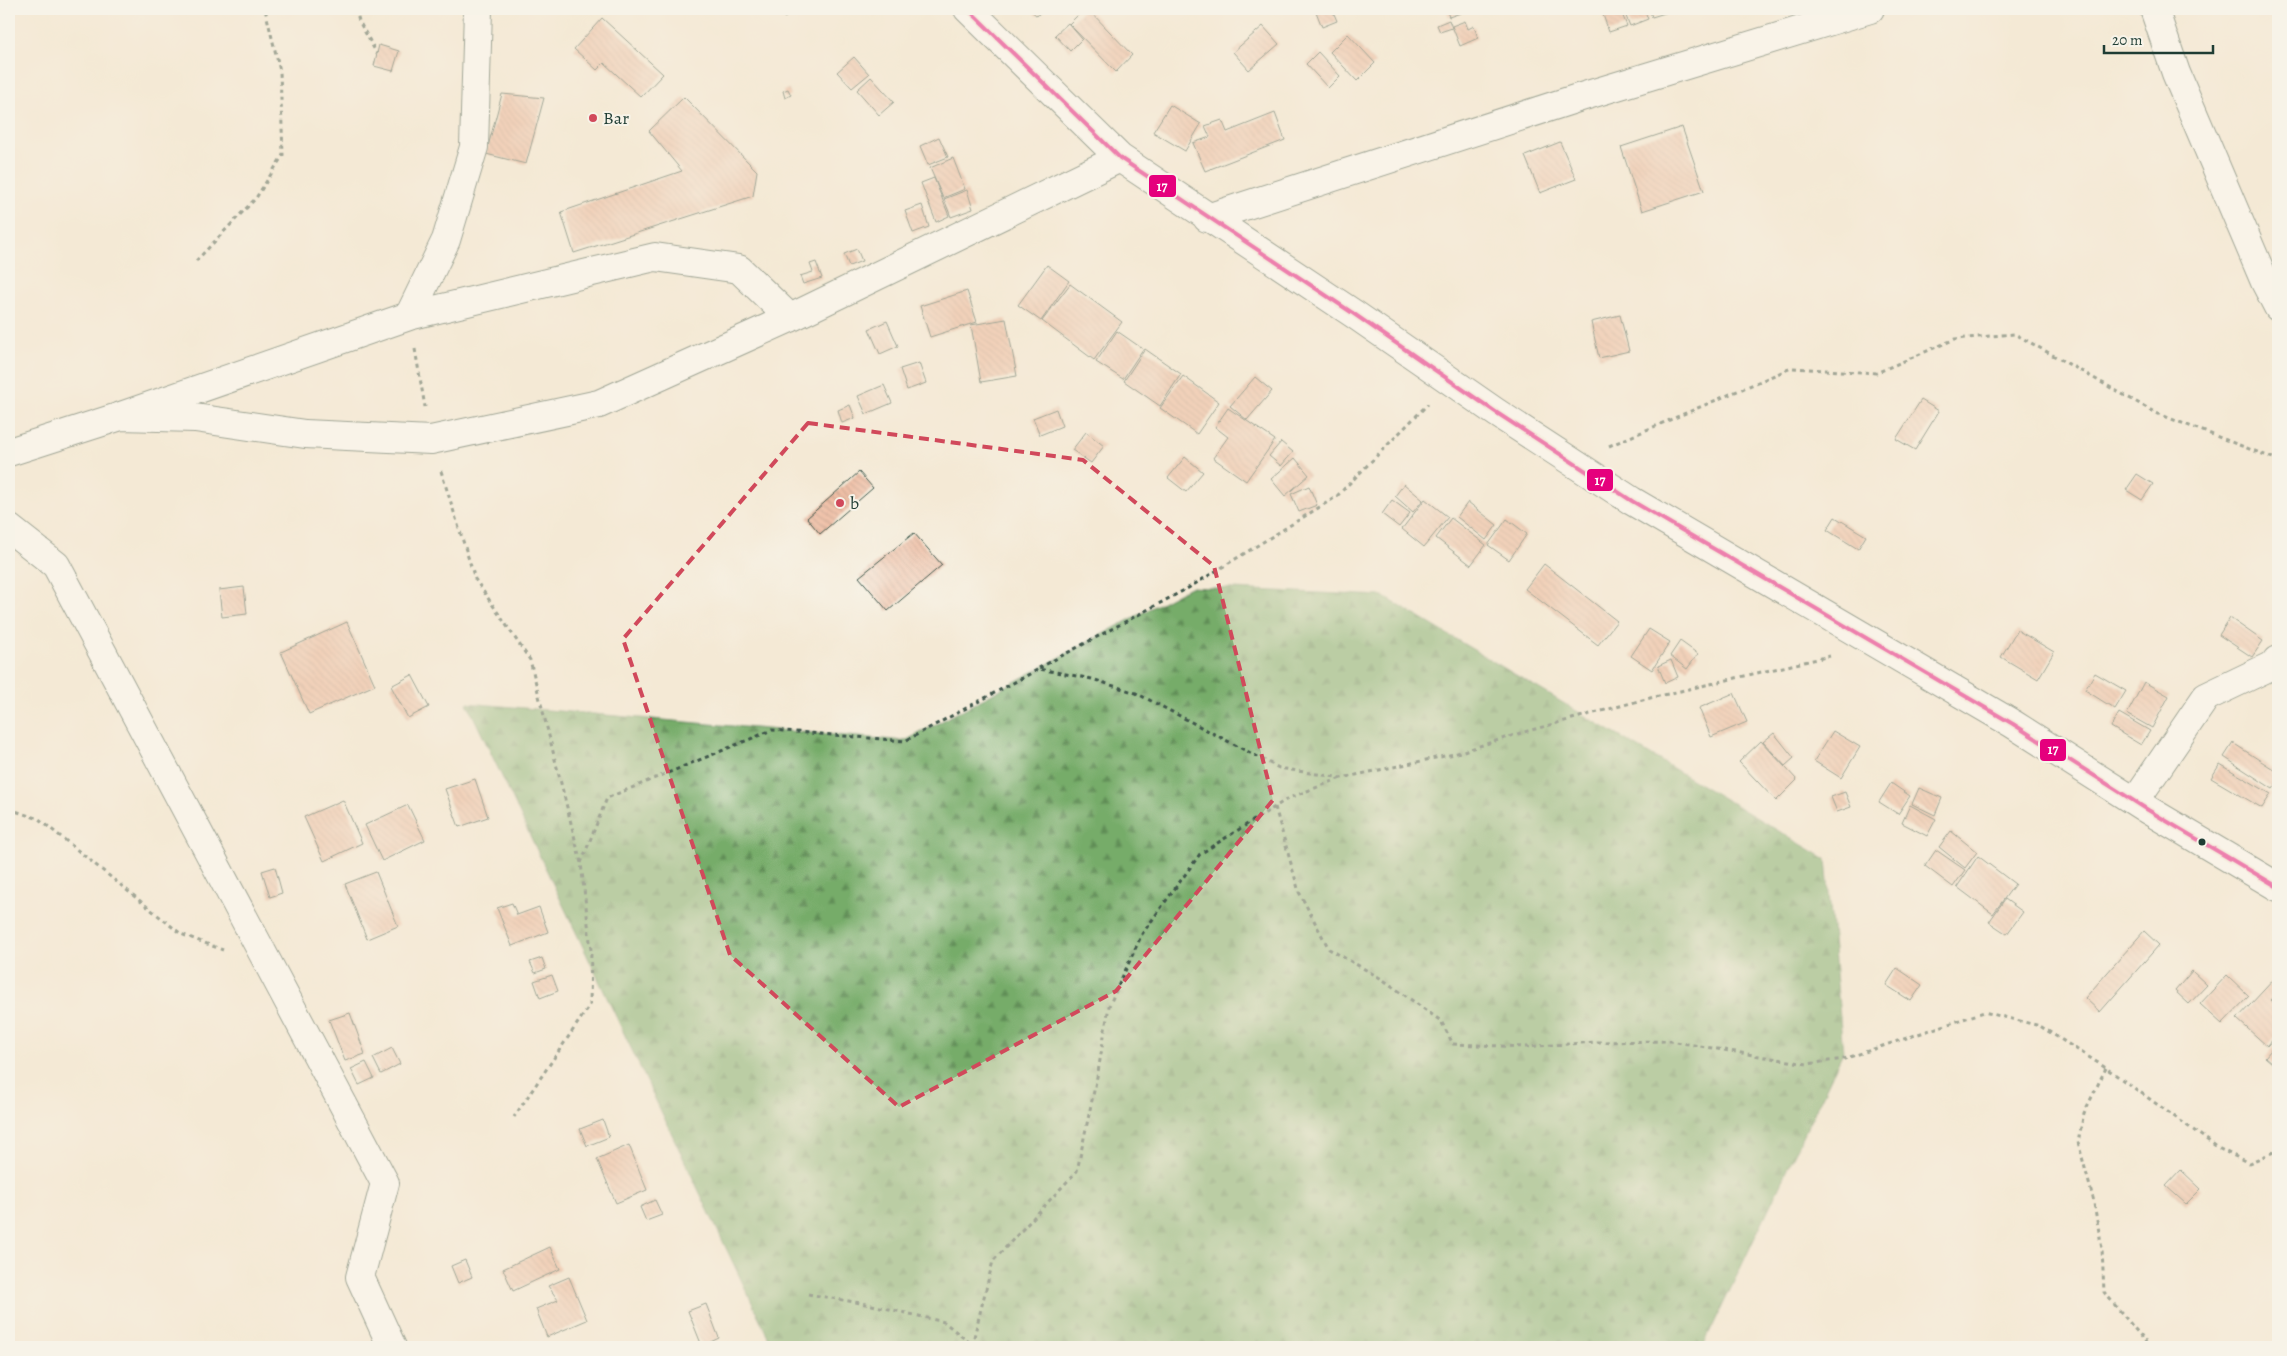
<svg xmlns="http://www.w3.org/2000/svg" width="2287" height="1356" font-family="Alegreya,serif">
<defs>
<pattern id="forest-firs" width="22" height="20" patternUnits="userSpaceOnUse" patternTransform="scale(1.25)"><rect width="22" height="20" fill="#76ac69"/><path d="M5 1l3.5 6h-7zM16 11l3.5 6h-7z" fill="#608d57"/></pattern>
<pattern id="building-back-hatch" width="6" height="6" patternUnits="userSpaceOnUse" patternTransform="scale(1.25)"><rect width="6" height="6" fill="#eeb498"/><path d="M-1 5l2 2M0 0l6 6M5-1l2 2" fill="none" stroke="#c0947d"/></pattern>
</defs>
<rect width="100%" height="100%" fill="#f7f3e8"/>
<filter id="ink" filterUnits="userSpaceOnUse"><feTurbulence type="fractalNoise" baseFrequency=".02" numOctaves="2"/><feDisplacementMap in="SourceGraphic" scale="10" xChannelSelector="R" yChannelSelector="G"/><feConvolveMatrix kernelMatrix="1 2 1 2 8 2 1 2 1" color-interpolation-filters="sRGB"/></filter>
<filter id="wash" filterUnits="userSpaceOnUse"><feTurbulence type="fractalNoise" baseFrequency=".0096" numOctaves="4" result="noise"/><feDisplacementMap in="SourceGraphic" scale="20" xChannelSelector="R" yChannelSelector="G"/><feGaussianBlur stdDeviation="1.12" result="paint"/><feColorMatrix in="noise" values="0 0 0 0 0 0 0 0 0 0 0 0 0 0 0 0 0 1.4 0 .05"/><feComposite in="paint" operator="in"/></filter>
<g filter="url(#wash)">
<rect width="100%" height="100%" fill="#f4e9d5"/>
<path fill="url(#forest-firs)" stroke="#4a744e" d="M1190 587 1383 596 1826 859 1843 1052 1703 1347H773L467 703 905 741Z"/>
<g id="blocks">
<path fill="url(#building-back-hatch)" d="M774 9H793L785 18Z
M1029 9H1043L1037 16Z
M1084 9H1088L1132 55 1116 72 1069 24Z
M1315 9H1332L1337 21 1322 27Z
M1446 9H1472L1449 17Z
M1601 9H1620L1627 26 1609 32Z
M1623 9H1644L1648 19 1630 26Z
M1649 9H1667L1668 12 1652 17Z
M602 18 663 74 641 97 604 63 597 70 574 49Z
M1449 20 1452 28 1440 32 1437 25Z
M1465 21 1468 29 1474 26 1478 38 1460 46 1452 26Z
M1068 23 1082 39 1070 51 1055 35Z
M1263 26 1279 44 1249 70 1233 52Z
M1348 34 1375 63 1357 81 1330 52Z
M379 45 399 51 393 71 374 66Z
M1318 52 1340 76 1328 88 1306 64Z
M854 57 869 74 852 88 837 72Z
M871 77 894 102 879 115 857 90Z
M788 89 791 95 785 98 783 91Z
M502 94 544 98 526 164 486 154Z
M684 97 757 171 753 196 574 253 561 212 682 171 649 131Z
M1170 105 1201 124 1185 151 1153 132Z
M1275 113 1285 140 1205 171 1193 143 1210 137 1205 126 1222 120 1227 132Z
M1682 127 1704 191 1642 211 1621 147Z
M939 137 948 157 928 165 920 146Z
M1560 142 1576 179 1540 193 1525 156Z
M953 158 965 189 943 198 930 168Z
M934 178 949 216 936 222 921 183Z
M967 190 973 209 951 217 944 199Z
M922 205 929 227 913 233 905 211Z
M857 249 862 261 849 266 844 254Z
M816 262 822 278 803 284 800 276 813 272 810 264Z
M1047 265 1069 281 1041 321 1018 305Z
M1070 284 1122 322 1094 360 1042 321Z
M967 291 977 322 930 337 920 306Z
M1620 315 1629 351 1599 358 1591 322Z
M1006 319 1017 376 981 382 971 325Z
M887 321 898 346 880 354 869 329Z
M1117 331 1143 349 1123 379 1096 362Z
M1145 349 1181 374 1160 406 1124 381Z
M919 363 926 383 907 390 900 369Z
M1183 376 1219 402 1197 434 1160 408Z
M1255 377 1272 391 1247 420 1230 406Z
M884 385 892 403 866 414 858 396Z
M1921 400 1939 411 1915 450 1896 439Z
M850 405 855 418 842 423 838 410Z
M1228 408 1275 440 1246 481 1213 458 1228 437 1215 427Z
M1056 409 1062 426 1040 435 1033 418Z
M1086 432 1104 446 1091 463 1072 450Z
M1281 442 1293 452 1281 466 1269 456Z
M1185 457 1203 472 1186 492 1168 478Z
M1295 458 1309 475 1285 496 1271 479Z
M859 472 873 488 820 534 807 518Z
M2137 474 2153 484 2142 500 2126 490Z
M1404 484 1423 500 1413 512 1395 496Z
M1309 486 1317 505 1299 512 1291 494Z
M1425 499 1448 517 1424 547 1402 529Z
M1392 500 1410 513 1399 527 1382 514Z
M1468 502 1497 525 1486 540 1457 517Z
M1835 517 1866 536 1858 549 1827 530Z
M1451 518 1486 545 1471 565 1436 538Z
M1507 519 1527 534 1509 560 1488 545Z
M914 533 942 565 888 611 859 577Z
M1544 564 1617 621 1598 645 1525 589Z
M244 587 247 614 222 617 219 590Z
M2230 618 2263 641 2252 657 2219 635Z
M347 622 375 685 309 714 281 652Z
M1649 629 1670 642 1652 670 1631 656Z
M2017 630 2054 652 2038 679 2001 657Z
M1680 641 1698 654 1687 669 1670 656Z
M1671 660 1678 677 1665 683 1658 666Z
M2095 673 2126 691 2115 709 2085 690Z
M412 675 429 707 408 718 391 686Z
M2144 682 2169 696 2152 728 2127 714Z
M1734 693 1747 722 1711 737 1699 708Z
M2119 713 2150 731 2141 745 2111 727Z
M1833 731 1860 747 1841 778 1814 761Z
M1774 733 1794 758 1785 766 1763 742Z
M1761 741 1797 780 1776 801 1739 762Z
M2233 743 2278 772V782L2273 789 2224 757Z
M2220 764 2271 794 2262 808 2211 778Z
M475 779 488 817 459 827 445 789Z
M1891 783 1910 796 1898 814 1879 802Z
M1919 788 1942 798 1935 815 1912 804Z
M1845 792 1851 807 1837 812 1831 797Z
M343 800 362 843 324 861 304 817Z
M408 805 425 840 382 861 365 825Z
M1910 805 1936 819 1927 836 1902 823Z
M1951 831 1977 852 1965 868 1939 847Z
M1936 850 1965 870 1953 887 1925 866Z
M1978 856 2015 884 1993 914 1957 887Z
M275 867 282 893 270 897 262 871Z
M376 872 398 926 367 939 345 884Z
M2005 899 2023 912 2007 934 1989 922Z
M512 903 517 915 539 907 548 932 512 946 497 908Z
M2144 931 2159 945 2100 1012 2085 998Z
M542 958 546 969 535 973 530 962Z
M1897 968 1922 985 1911 1001 1886 985Z
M2192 971 2207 985 2189 1004 2175 991Z
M552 975 558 991 540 998 534 981Z
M2227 975 2249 996 2222 1024 2200 1004Z
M2277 976 2278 993 2271 1000 2278 1007V1034L2267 1046 2237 1019Z
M350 1013 365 1054 345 1061 329 1020Z
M2278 1042V1068L2265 1057Z
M392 1048 400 1064 381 1074 373 1058Z
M366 1062 374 1078 359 1085 351 1069Z
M603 1120 609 1137 587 1146 580 1129Z
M629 1145 647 1190 616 1203 597 1159Z
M2181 1170 2201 1189 2186 1204 2166 1186Z
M655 1200 662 1215 646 1221 640 1207Z
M550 1247 560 1269 513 1291 503 1269Z
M465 1260 472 1277 458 1283 451 1266Z
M569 1277 587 1320 547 1337 536 1309 558 1300 548 1286Z
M706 1304 719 1338 702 1346 688 1311Z"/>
</g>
</g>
<g filter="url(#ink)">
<use href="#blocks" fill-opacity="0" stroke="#3f574c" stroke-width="1"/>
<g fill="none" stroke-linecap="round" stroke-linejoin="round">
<defs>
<path id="minor" d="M968 9 1120 158 1354 314 1497 413 1632 501 2013 724 2148 810 2278 887
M2154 9 2176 73 2265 282 2278 307
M1207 218 1581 97 1870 9
M409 316 446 240 474 147 478 9
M121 416 195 418 305 434 431 440 599 404 790 318 1120 158
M9 452 121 416 409 316 655 257 739 269 790 318
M9 528 56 565 385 1183 360 1277 392 1347
M2135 801 2206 697 2275 664 2278 660"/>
</defs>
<use href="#minor" stroke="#3f574c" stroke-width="30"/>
<path stroke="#3f574c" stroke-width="3" stroke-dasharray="4 4" stroke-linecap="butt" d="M356 9 359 21 377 54
M196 261 256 198 283 155 280 71 265 9
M415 349 425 407
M1609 446 1791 368 1876 373 1955 339 2015 334 2156 413 2278 460
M441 471 475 579 530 660 581 863 591 950 590 1005 514 1117
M1039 668 1190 587 1336 497 1428 404
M1275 807 1299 892 1329 949 1382 979 1441 1021 1453 1044 1524 1047 1597 1042 1670 1041 1807 1064 1844 1059 1984 1012 2040 1026 2106 1068 2220 1149 2249 1163 2278 1150
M9 809 39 819 181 934 223 950
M581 863 607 798 772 730 905 741 1039 669 1092 679 1136 693 1279 768 1342 778 1454 754 1524 732 1646 699 1830 656
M2106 1068 2084 1113 2078 1142 2093 1198 2102 1249 2104 1292 2145 1341 2147 1347
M808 1294 872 1305 944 1322 975 1347
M972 1345 993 1261 1077 1171 1098 1072 1109 1006 1142 934 1200 854 1289 798 1341 778"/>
<use href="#minor" stroke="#fff" stroke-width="28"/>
<defs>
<path id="bus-1" d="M968 9 1120 158 1354 314 1497 413 1632 501 2013 724 2148 810 2278 887"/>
</defs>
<use href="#bus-1" stroke="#f7f3e8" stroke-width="8"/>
<use href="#bus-1" stroke="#e5007d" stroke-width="4"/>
</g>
</g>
<path d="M0 0H2287V1356H0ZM808 423 1083 460 1214 566 1273 800 1116 991 899 1107 730 955 623 639Z" fill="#f4e9d5" fill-opacity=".55" fill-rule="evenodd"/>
<path fill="none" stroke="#d1495b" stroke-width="4" stroke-dasharray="10 6" stroke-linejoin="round" d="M808 423 1083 460 1214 566 1273 800 1116 991 899 1107 730 955 623 639Z"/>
<g fill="#d1495b" stroke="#f7f3e8" stroke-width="2">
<circle cx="593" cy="118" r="5"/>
<circle cx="840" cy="503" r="5"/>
</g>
<circle fill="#1f3d34" stroke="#f7f3e8" stroke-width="2" cx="2202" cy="842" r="4.5"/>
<g text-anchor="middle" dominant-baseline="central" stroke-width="4" stroke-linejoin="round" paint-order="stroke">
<g font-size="18" fill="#1f3d34" stroke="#f7f3e8" text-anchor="start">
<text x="603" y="118">Bar</text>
<text x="850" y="503">b</text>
</g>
</g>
<g stroke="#f7f3e8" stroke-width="2">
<rect x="1148" y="174" width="29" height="24" rx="5" fill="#e5007d"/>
<rect x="1586" y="468" width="28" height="24" rx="5" fill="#e5007d"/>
<rect x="2039" y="738" width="28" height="24" rx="5" fill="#e5007d"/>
</g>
<g font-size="14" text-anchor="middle" font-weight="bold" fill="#fff">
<text x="1162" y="191">17</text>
<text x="1600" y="485">17</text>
<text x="2053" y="754">17</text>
</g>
<rect width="2287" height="1356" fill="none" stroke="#f7f3e8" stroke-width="30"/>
<path d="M2104 45v8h109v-8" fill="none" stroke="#1f3d34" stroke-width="2.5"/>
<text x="2112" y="45" font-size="15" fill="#1f3d34" stroke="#f7f3e8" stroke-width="4" paint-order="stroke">20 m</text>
</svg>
